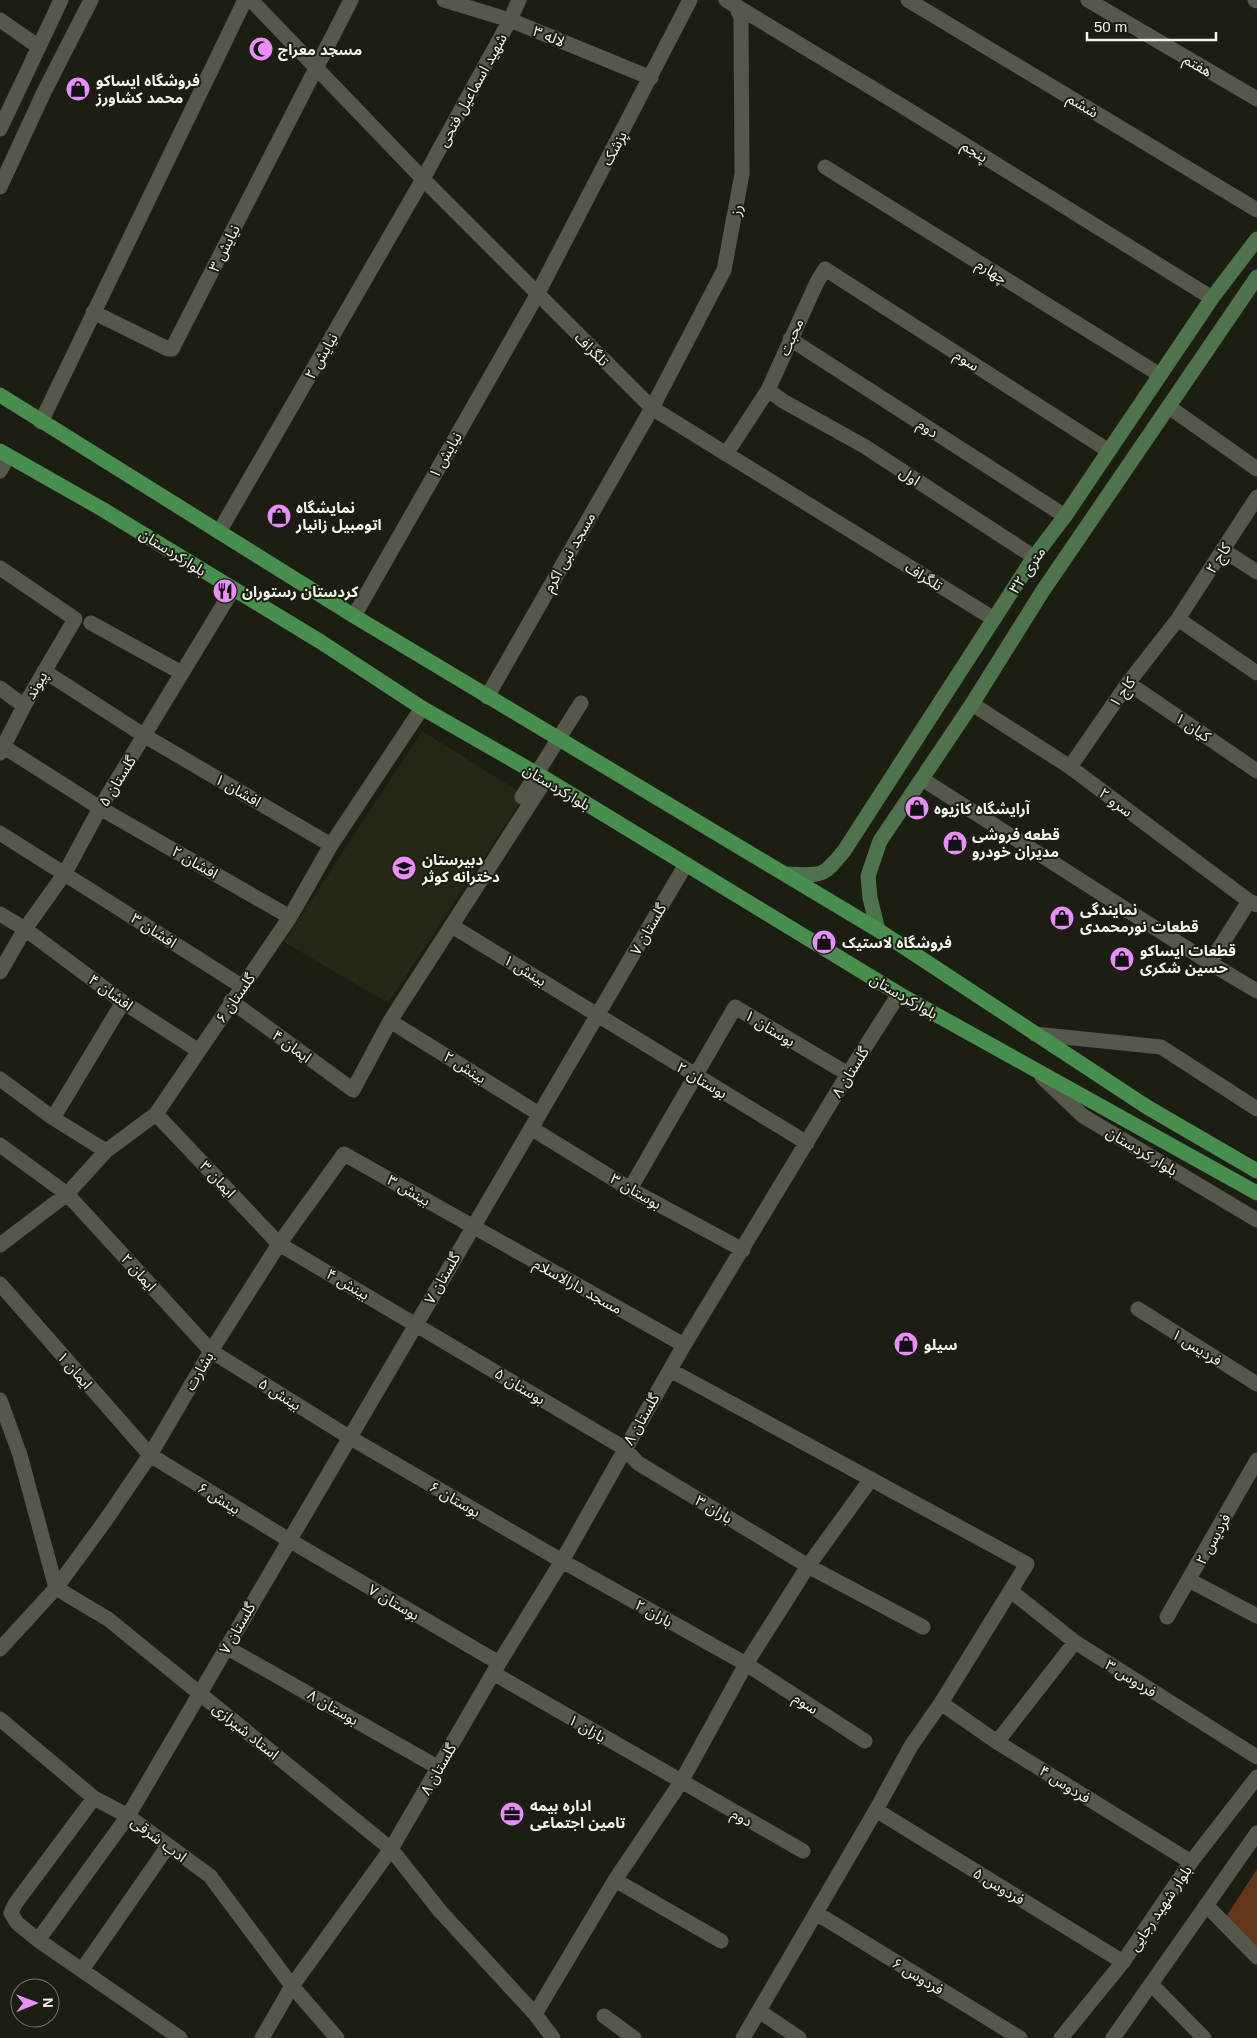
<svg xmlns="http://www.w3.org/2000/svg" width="1257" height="2038" font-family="Arial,'Noto Sans Arabic',sans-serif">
<rect width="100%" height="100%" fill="#1c1e12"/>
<path fill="#252816" d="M422 731 525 795 388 1003 284 942Z"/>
<path fill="#633717" d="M1257 1869V1947L1226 1917Z"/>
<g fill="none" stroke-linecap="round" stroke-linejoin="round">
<path stroke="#55584a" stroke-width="15" d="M522 797 581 703"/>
<path stroke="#55584a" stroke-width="15" d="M444 0 510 20 651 78
M908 0 1257 210
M1088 0 1257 99
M1255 0 1257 1
M736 6 907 109 1212 298
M0 20 39 47
M825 167 1160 375
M93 312 168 349H172L351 0
M790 339 1065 516
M1169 407 1257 469
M41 422 245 0
M726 454 768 390
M0 471 8 456
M219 532 423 179 510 20 519 0
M1223 550 1257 572
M1034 557 864 446 783 401 768 390 817 282 825 269 1109 451
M0 568 75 619 24 706 0 753
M354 616 537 295 690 0
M1178 619 1257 673
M91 623 182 673
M44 671 145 736 331 845
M1128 683 1257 771
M0 688 24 706
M487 697 652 408 724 270 742 174 741 18 736 6 726 0
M972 704 1070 767 1249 901 1257 905
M4 747 100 808 290 917
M1070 767 1128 683 1178 619 1257 497
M922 779 1210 963 1257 991
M0 833 243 987
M0 914 25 929 123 1002 199 1051
M452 926 807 1143
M1210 963 1249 901
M0 972 25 929 65 873 100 808 233 589
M231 1001 353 1090 390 1021 546 779
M390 1021 539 1114
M0 1079 53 1118 106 1151
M156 1114 279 1244 624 1448 638 1463 808 1566 923 1627
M53 1118 123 1002
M531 1128 630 1189 743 1250
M0 1145 67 1194 211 1351 349 1437 562 1561 746 1664 865 1741
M630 1189 735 1007 848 1074
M0 1245 67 1194 106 1151 156 1114 290 917 331 845 422 708
M0 1284 150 1455 289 1540 499 1663
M1138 1309 1257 1384
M670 1370 1027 1564 941 1703 911 1746 876 1810 743 2038
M1189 1580 1257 1616
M1011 1591 1075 1642 1257 1757
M1167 1617 1257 1460
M226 1647 439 1768
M0 1649 56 1588 105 1521 150 1455 211 1351 279 1244 344 1154 684 1345
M493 1673 803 1851
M941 1703 997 1742 1191 1862
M0 1719 94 1798 128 1816 210 1876 292 1986 337 2038
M997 1742 1075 1642
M94 1798 15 1904 11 1913 17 1923 38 1940 180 2038
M876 1810 1123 1962
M615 1880 721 1941
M1206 1905 1257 1957
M816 1913 1020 2038
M38 1940 128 1816 686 864
M82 1970 168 1846
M1151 1984 1204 2038
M759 2011 799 2038
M535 2014 615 1880 681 1782 746 1664 808 1566 871 1479
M604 2016 634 2038
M262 2038 292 1986 391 1849 499 1663 562 1561 684 1345 848 1074 899 994"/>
<path stroke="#55584a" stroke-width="15" d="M251 0 423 179 652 408 994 619
M0 129 61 0
M0 187 44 92 91 0
M1035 1034 1161 1047 1257 1109
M1042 1077 1083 1116 1257 1220
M0 1400 20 1455 56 1588 108 1619 391 1849 440 1911 535 2014 553 2038
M1061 2038 1123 1962 1191 1862 1257 1777
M1113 2038 1257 1833"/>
<path stroke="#4e734d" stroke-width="15" d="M786 874C822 875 821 879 844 851L1034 557 1065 516 1212 298 1257 239
M878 930 870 898 868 876 880 841 972 704 1042 592 1257 277"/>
<path stroke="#488e4f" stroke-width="15" d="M0 395 354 616 878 930 1147 1107 1257 1171
M0 451 102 509 321 642 422 708 546 779 899 994 1257 1193"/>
</g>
<defs>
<symbol id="mosque-disc" viewBox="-11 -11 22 22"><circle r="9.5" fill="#ea8dfd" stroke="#1c1e12"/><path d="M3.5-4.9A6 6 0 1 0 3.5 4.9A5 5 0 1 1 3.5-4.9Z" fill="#111"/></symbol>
<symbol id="shop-disc" viewBox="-11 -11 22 22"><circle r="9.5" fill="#ea8dfd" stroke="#1c1e12"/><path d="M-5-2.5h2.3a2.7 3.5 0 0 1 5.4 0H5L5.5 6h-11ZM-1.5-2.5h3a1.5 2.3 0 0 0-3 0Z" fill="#111"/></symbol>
<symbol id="restaurant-disc" viewBox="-11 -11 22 22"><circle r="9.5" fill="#ea8dfd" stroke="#1c1e12"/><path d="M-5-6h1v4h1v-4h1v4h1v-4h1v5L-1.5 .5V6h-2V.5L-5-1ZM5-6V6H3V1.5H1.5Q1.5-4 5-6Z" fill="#111"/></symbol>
<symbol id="school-disc" viewBox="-11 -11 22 22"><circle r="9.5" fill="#ea8dfd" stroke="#1c1e12"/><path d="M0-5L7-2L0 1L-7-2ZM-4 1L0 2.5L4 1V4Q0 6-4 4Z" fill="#111"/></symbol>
<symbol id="office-disc" viewBox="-11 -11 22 22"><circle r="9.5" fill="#ea8dfd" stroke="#1c1e12"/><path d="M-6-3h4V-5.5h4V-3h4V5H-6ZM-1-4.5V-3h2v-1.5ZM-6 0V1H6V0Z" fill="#111"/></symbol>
</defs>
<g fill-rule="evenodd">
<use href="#mosque-disc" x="247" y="35" width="28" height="28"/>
<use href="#shop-disc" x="64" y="75" width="28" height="28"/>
<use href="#shop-disc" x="265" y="502" width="28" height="28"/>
<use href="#restaurant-disc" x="211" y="577" width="28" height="28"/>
<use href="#shop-disc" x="903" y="794" width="28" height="28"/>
<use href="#shop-disc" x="941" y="829" width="28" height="28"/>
<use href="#school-disc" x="390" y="854" width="28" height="28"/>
<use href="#shop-disc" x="1048" y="904" width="28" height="28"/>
<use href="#shop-disc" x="810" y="928" width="28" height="28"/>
<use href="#shop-disc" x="1108" y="945" width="28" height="28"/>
<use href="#shop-disc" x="892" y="1330" width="28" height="28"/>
<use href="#office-disc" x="498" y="1800" width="28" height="28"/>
</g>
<g text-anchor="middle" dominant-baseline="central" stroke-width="4" stroke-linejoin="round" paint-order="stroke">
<g font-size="15" fill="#f3f5ed" stroke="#1c1e12">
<text transform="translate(549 36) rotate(22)">لاله ۳</text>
<text transform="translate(1198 65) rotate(30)">هفتم</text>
<text transform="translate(472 90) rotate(-61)">شهید اسماعیل فتحی</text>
<text transform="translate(1083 105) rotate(31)">ششم</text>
<text transform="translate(614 148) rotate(-62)">پزشک</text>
<text transform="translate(975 151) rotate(32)">پنجم</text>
<text transform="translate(736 210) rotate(-79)">رز</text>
<text transform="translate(224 248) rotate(-63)">نیایش ۳</text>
<text transform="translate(992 271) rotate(32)">چهارم</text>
<text transform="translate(791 337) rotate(-66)">محبت</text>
<text transform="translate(592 349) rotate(45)">تلگراف</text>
<text transform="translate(321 356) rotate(-60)">نیایش ۲</text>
<text transform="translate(967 360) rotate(33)">سوم</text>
<text transform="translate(928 428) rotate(33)">دوم</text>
<text transform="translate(445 455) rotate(-60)">نیایش ۱</text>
<text transform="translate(910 476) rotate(33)">اول</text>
<text transform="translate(173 552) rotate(32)">بلوارکردستان</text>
<text transform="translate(569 552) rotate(-60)">مسجد نبی اکرم</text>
<text transform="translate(1218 558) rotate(-57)">کاج ۲</text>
<text transform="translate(1027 570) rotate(-56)">۳۲ متری</text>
<text transform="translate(924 576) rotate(32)">تلگراف</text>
<text transform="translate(36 685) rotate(-60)">پیوند</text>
<text transform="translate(1122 692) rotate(-54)">کاج ۱</text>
<text transform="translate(1193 727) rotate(34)">کیان ۱</text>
<text transform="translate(117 781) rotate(-58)">گلستان ۵</text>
<text transform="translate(557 787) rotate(31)">بلوارکردستان</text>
<text transform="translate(238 790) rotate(30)">افشان ۱</text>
<text transform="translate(1116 802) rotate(37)">سرو ۲</text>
<text transform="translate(195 862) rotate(30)">افشان ۲</text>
<text transform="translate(648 929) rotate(-60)">گلستان ۷</text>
<text transform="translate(154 930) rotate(33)">افشان ۳</text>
<text transform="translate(525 970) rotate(31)">بینش ۱</text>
<text transform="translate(111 992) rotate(36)">افشان ۴</text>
<text transform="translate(904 996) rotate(30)">بلوارکردستان</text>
<text transform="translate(235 998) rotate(-55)">گلستان ۶</text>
<text transform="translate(770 1028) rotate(31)">بوستان ۱</text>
<text transform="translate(292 1046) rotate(36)">ایمان ۴</text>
<text transform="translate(465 1067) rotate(32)">بینش ۲</text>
<text transform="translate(850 1072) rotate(-58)">گلستان ۸</text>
<text transform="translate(702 1080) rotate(31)">بوستان ۲</text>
<text transform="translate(1142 1151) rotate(31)">بلوار کردستان</text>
<text transform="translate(218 1179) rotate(47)">ایمان ۳</text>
<text transform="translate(409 1190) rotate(30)">بینش ۳</text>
<text transform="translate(636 1191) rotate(30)">بوستان ۳</text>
<text transform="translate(139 1272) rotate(48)">ایمان ۲</text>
<text transform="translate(442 1278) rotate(-60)">گلستان ۷</text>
<text transform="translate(348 1284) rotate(30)">بینش ۴</text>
<text transform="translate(578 1286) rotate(29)">مسجد دارالاسلام</text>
<text transform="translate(1197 1347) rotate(32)">فردیس ۱</text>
<text transform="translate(75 1370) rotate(49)">ایمان ۱</text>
<text transform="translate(199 1371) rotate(-60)">بشارت</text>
<text transform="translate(520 1386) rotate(31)">بوستان ۵</text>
<text transform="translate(280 1394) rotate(32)">بینش ۵</text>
<text transform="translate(641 1419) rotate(-60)">گلستان ۸</text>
<text transform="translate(219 1498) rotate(31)">بینش ۶</text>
<text transform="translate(455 1499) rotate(30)">بوستان ۶</text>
<text transform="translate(714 1509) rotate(31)">باران ۳</text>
<text transform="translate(1213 1539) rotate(-61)">فردیس ۲</text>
<text transform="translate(394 1602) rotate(30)">بوستان ۷</text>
<text transform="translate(654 1613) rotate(29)">باران ۲</text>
<text transform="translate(237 1628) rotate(-60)">گلستان ۷</text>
<text transform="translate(1131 1678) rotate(32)">فردوس ۳</text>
<text transform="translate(806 1703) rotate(33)">سوم</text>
<text transform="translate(333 1707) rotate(30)">بوستان ۸</text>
<text transform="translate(587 1728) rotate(30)">بازان ۱</text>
<text transform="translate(246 1731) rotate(39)">استاد شیرازی</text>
<text transform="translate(438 1769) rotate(-60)">گلستان ۸</text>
<text transform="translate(1065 1784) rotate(32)">فردوس ۴</text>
<text transform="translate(742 1817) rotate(29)">دوم</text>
<text transform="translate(159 1839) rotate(37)">ادب شرقی</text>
<text transform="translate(999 1886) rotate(31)">فردوس ۵</text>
<text transform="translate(1160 1908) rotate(-56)">بلوار شهید رجایی</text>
<text transform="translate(918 1976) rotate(31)">فردوس ۶</text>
</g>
<g font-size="15" font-weight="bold" fill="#f3f5ed" stroke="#1c1e12" text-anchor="start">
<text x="278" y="49">مسجد معراج</text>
<text x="96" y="80">فروشگاه ایساکو<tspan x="96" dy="17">محمد کشاورز</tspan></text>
<text x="296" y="507">نمایشگاه<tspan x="296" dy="17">اتومبیل زانیار</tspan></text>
<text x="242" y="591">کردستان رستوران</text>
<text x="934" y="808">آرایشگاه کازیوه</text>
<text x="972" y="834">قطعه فروشی<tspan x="972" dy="17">مدیران خودرو</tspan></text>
<text x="422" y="859">دبیرستان<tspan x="422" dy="17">دخترانه کوثر</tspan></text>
<text x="1080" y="909">نمایندگی<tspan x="1080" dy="17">قطعات نورمحمدی</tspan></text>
<text x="842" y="942">فروشگاه لاستیک</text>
<text x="1140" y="950">قطعات ایساکو<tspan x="1140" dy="17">حسین شکری</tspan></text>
<text x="924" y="1344">سیلو</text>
<text x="530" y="1805">اداره بیمه<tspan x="530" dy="17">تامین اجتماعی</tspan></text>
</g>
</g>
<g transform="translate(35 2003) rotate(89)"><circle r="24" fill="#1c1e12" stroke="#72746a"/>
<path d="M0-4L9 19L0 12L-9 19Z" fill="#ea8dfd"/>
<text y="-8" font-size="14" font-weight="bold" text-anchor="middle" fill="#f3f5ed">N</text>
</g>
<path d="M1087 32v8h129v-8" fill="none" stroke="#f3f5ed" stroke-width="2.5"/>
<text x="1094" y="32" font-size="15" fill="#f3f5ed" stroke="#1c1e12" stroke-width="4" paint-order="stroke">50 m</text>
</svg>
